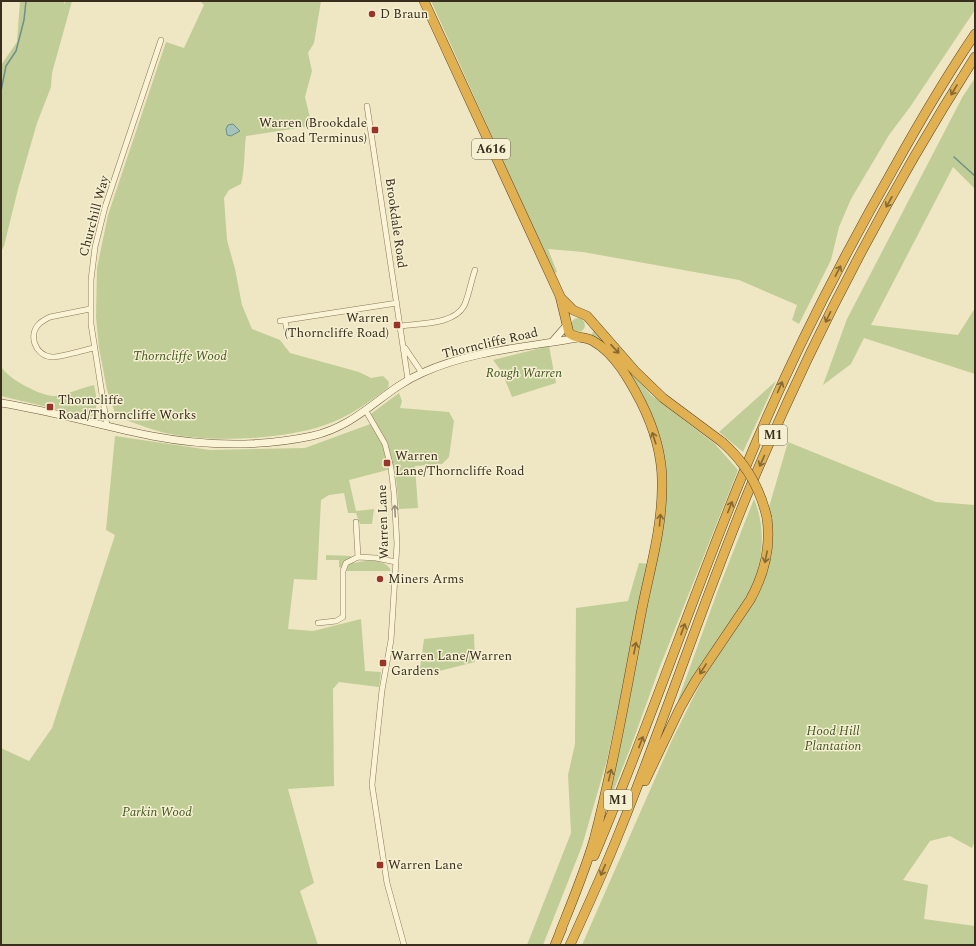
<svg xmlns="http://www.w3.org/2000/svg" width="976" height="946" font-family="Spectral,serif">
<rect width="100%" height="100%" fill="#efe6c3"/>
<path fill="#c1cd96" d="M20 1H64V4L66 1H72L52 73 51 87 37 123 18 189 4 246 1 252V65L17 42Z
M200 1H321L314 43 308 53 312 71 305 97 312 126 246 136C244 152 245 168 241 184L229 190 224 198 227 240 235 269 242 305 252 329 280 340 290 353 359 372 371 378 383 376 389 382 388 388C369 402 349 417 325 425 282 440 210 443 165 433 149 429 132 422 116 416L107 390 99 348 96 317 97 268 108 215 166 42 184 48 204 5Z
M431 1H975V10L910 107 889 135 851 199 839 227 831 260 799 324 792 320 797 305 739 280 583 252 548 249 557 272 554 273Z
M975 78V189L953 167 871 325 958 335 975 308V374L864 338 851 364 823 385 847 319 963 96Z
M571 325a7 7 0 1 1 14 0a7 7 0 1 1-14 0Z
M594 330 651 395 715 444 738 470 659 669 630 749 609 802 605 804 666 491 649 411 591 336Z
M549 346 556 383 512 397 502 372 493 360Z
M1 366C6 378 42 397 55 396 68 394 81 388 94 385L96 395V414L89 417 1 396Z
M776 381 743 452 719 432Z
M399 393 402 401 400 408 449 412 454 421 449 457 442 464 415 466 418 508 399 509 395 468 349 480 356 511 374 509 372 524H360L356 513H348L344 493 329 495 321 500 317 580 294 579 288 629 313 631 361 619 365 671 381 672 379 687 339 682 333 689 334 786 288 789 314 883 300 891 318 945H1V748L29 761 52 728 115 535 106 530 115 436 210 450 305 448 373 423 368 416Z
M788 442 936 502 975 505V841L972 848 950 836 930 841 903 880 928 885 924 919 975 926V945H582L672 740 701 682 753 600 768 569 771 552 772 522 769 507Z
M754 499C767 530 763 565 749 594L679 703 678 700 718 590Z
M326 555 351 556 354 563C365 560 386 558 391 571H347L339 567V560H326Z
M639 563 649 564 607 760 582 846 543 945H527L571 833 568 775 575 744 576 608 628 601Z
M474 634 475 662 419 676 424 639Z"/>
<path fill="#a5c2bc" stroke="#6c908b" d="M233 124 240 131 231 136 227 135 226 129 228 125Z"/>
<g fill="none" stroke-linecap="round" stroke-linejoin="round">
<path stroke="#6c908b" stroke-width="1.5" d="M1 91 6 66 16 51 24 20 26 1
M954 157 975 176"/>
<defs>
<path id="street" d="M367 106 408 380
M90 309 50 317C46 319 42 321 39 324 28 335 35 355 51 357 59 358 84 350 94 348
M285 320 288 335
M280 321 397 303
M401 326C420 323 453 325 464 306 469 295 471 281 475 270
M405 348 422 373
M366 411 385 444 391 468 394 493 397 544 391 640 382 690 372 785 387 883 404 945
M107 426 91 324V280L95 247 105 207 161 40
M356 522 358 557
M318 623 336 621 343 617V571L346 563 358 557 376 558 396 562"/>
<path id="secondary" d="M553 341 567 325
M1 403C52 411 102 426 152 436 204 446 260 447 312 436 360 425 381 391 422 373 470 351 526 347 578 338"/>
<path id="highway" d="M424 1 560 296 569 333C576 339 585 336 593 341 615 353 630 381 641 402 654 428 663 458 662 487 662 532 648 575 640 619 626 693 613 767 594 840 585 871 572 902 560 932
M561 298 573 310 587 316 635 371 663 398 722 442
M645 781 680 708 696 680 750 600C764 575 771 547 767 518
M594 856C646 734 688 609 738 486 782 376 836 269 895 166 920 121 946 77 975 34
M555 945 562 928
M570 945C587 908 604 871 619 833 666 717 704 598 752 483 814 335 889 192 975 57"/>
</defs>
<use href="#street" stroke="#8a7859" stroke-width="6"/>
<use href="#secondary" stroke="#6b593c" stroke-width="8"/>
<use href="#highway" stroke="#57452d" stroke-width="10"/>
<use href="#street" stroke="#faf3d6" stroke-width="5"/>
<use href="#secondary" stroke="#faf3d6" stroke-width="7"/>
<use href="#highway" stroke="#e0b051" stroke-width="9"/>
<defs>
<path id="highway-bridge" d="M722 442C746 463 760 487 767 518"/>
</defs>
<use href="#highway-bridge" stroke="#57452d" stroke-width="10" stroke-linecap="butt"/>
<use href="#highway-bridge" stroke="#e0b051" stroke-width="9"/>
</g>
<defs><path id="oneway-shaft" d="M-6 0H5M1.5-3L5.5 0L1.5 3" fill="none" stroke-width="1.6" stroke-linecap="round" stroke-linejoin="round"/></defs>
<g stroke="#846835">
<use href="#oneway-shaft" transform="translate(954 90) rotate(121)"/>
<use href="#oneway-shaft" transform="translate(889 202) rotate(119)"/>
<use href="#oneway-shaft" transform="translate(838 271) rotate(-62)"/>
<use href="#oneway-shaft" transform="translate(828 317) rotate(116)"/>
<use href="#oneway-shaft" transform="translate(615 349) rotate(47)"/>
<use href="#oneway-shaft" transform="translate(780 387) rotate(-66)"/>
<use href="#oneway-shaft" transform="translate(654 438) rotate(-108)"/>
<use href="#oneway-shaft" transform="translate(762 461) rotate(114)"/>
<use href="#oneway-shaft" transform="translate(730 507) rotate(-68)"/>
<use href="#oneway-shaft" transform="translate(660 520) rotate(-85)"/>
<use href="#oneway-shaft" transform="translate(766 557) rotate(101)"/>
<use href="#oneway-shaft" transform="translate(683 629) rotate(-70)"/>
<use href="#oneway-shaft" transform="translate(635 648) rotate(-79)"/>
<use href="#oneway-shaft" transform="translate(703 669) rotate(122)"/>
<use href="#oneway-shaft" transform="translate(641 742) rotate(-69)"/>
<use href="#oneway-shaft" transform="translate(610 775) rotate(-76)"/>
<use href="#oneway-shaft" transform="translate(603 870) rotate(113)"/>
</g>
<use stroke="#9a907a" href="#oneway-shaft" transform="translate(395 511) rotate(-93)"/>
<g fill="#9a3328" stroke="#f6f0d2" stroke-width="1.5">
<circle cx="372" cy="14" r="4"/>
<rect x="371" y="126" width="8" height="8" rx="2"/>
<rect x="393" y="321" width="8" height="8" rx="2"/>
<rect x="46" y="403" width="8" height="8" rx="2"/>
<rect x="383" y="459" width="8" height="8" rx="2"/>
<circle cx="380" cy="579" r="4"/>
<rect x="379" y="659" width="8" height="8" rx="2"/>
<rect x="376" y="861" width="8" height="8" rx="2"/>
</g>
<g text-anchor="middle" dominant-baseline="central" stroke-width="3" stroke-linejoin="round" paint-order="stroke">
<g fill="#f6f0d2" stroke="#726854" stroke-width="1">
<rect x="472" y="139" width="38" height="20" rx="3"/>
<rect x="759" y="425" width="28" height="20" rx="3"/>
<rect x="604" y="790" width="28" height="20" rx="3"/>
</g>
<g font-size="12" font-weight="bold" fill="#392e1e">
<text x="491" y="149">A616</text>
<text x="773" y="435">M1</text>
<text x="618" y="800">M1</text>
</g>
<g font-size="13" fill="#392e1e" stroke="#f6f0d2" text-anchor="start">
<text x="380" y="14">D Braun</text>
<text x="367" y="123" text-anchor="end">Warren (Brookdale<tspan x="367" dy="15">Road Terminus)</tspan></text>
<text x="389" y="318" text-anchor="end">Warren<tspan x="389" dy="15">(Thorncliffe Road)</tspan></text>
<text x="58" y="400">Thorncliffe<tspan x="58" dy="15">Road/Thorncliffe Works</tspan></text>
<text x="395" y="456">Warren<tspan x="395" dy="15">Lane/Thorncliffe Road</tspan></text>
<text x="388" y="579">Miners Arms</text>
<text x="391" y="656">Warren Lane/Warren<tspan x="391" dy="15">Gardens</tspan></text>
<text x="388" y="865">Warren Lane</text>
</g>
<g font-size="13" fill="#392e1e" stroke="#f6f0d2">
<text transform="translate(94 216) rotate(-75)">Churchill Way</text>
<text transform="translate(396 223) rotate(82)">Brookdale Road</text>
<text transform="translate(490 343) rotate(-13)">Thorncliffe Road</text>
<text transform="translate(383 522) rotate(-92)">Warren Lane</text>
</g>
<g font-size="13" font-style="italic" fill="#445624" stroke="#f6f0d2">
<text x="180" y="356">Thorncliffe Wood</text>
<text x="524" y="373">Rough Warren</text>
<text x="833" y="731">Hood Hill<tspan x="833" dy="15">Plantation</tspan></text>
<text x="157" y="812">Parkin Wood</text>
</g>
</g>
<rect width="976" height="946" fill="none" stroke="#392e1e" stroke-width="4"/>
</svg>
